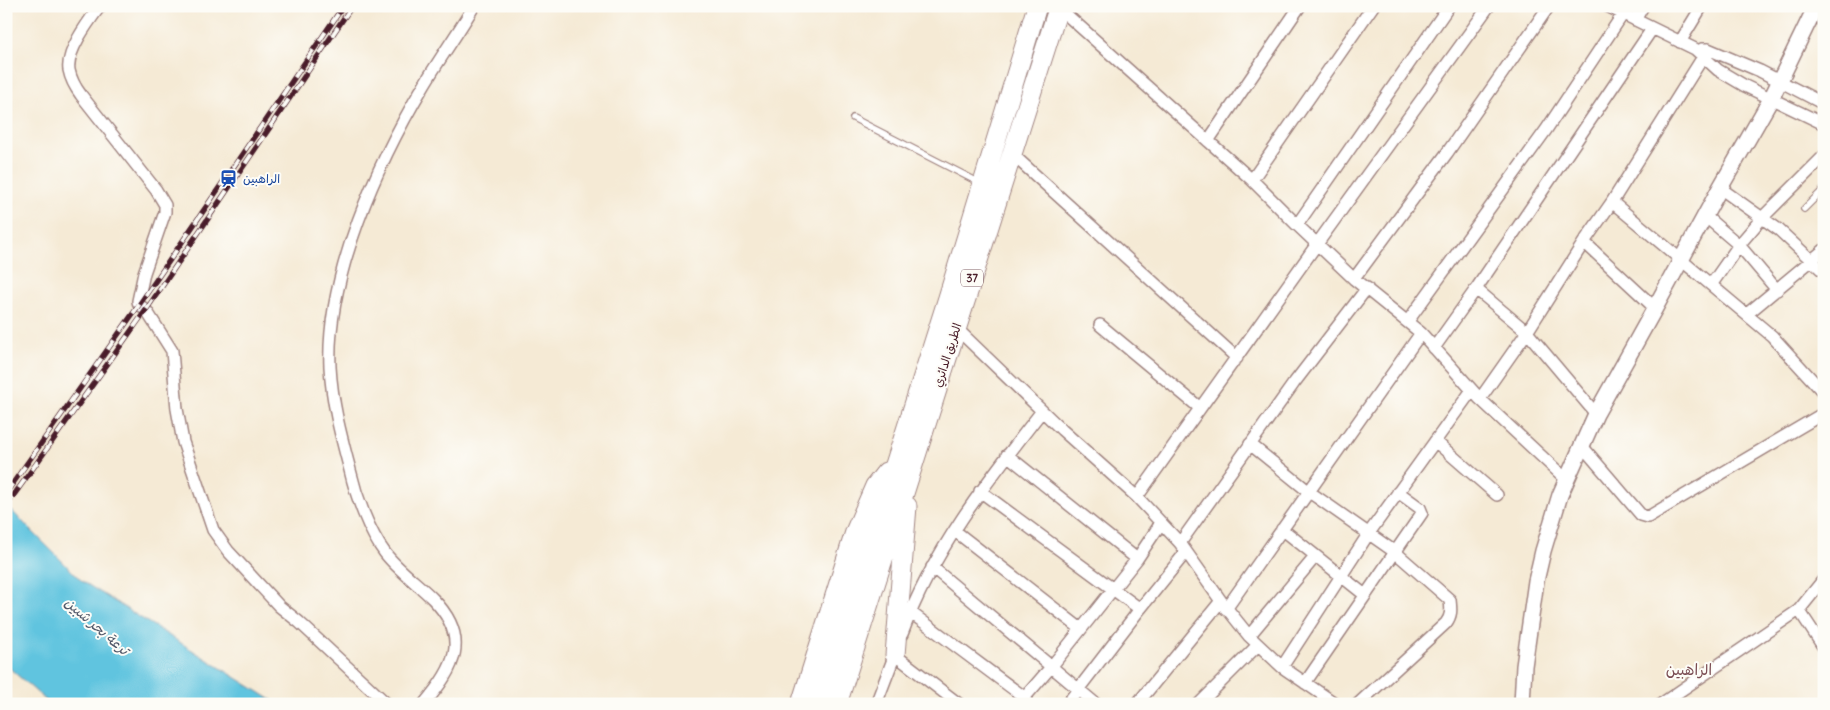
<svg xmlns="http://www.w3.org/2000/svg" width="1830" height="710" font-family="Delius,'Playpen Sans Arabic',sans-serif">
<rect width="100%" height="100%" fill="#fdfcf7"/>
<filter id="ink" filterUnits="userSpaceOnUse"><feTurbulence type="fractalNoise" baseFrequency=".02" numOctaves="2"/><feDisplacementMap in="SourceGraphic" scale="10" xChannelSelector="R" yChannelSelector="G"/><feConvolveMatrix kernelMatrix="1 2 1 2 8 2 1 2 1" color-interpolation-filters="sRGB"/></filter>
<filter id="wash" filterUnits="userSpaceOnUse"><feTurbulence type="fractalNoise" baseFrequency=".0096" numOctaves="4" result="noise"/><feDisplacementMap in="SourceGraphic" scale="20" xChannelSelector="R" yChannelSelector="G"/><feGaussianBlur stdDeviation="1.12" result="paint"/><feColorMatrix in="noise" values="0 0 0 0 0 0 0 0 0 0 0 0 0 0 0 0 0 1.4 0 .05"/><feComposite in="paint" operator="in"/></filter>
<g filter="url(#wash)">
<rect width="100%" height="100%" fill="#f5ead5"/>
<path fill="#61c4df" stroke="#567285" d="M6 505 82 581 278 704H50L6 665Z"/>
</g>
<g filter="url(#ink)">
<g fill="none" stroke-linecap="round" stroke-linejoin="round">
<defs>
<path id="service" d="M853 118 980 183
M1804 209 1824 189"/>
<path id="minor" d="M100 6C89 21 66 51 69 70 71 80 75 87 81 95L156 190 165 205V212L144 273 138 301 139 305 146 310 172 351 177 409 183 442 213 530 228 551 279 606 299 622 387 704
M1607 6 1695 49 1718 70 1745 86 1824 124
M1059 8 1252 180 1297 225 1354 279 1421 333 1480 399 1567 480
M1635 20 1643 6
M1680 42 1702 6
M1702 49H1708L1760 71 1824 104
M1208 141 1300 6
M1012 154 1237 358
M1252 180 1373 6
M1720 188 1779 230 1824 272
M1612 202 1772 336 1824 393
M1705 216 1739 245 1777 290
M1297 225 1449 6
M1584 242 1655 308
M1354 279 1447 153 1549 6
M1711 285 1739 245 1762 218 1824 156
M1476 289 1527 332 1596 414
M1747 314 1824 250
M1408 321 1546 130 1623 14
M1100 325 1200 408
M956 328 1062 430 1137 497 1180 543 1221 601 1249 636 1282 667 1336 704
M1434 348 1476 289 1652 29
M1480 399 1527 332 1584 242 1612 202 1708 49
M1435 441 1497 495
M1250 444 1308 491 1395 552 1450 600C1451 609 1452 615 1446 623L1358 704
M1582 446 1641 515 1648 517 1824 413
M1007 455 1137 559
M980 491 1140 609
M1137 497 1317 244 1489 6
M1282 529 1365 595
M955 531 1081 629
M1180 543 1294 383 1367 288
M932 567 1096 704
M1226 609 1421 333
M1799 610 1824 648
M910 612 1024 697
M902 634C932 551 988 480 1042 411
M1249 636 1315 557
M895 655 959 704
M1282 667 1369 533 1472 390
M1305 683 1422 513 1420 508 1398 492
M424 704C455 668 471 638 433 599 417 583 398 570 385 553 369 532 356 496 350 470 341 436 332 403 330 367 326 276 378 162 424 85 440 58 458 33 474 6
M876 704 897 649
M1019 704 1051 667 1137 559 1161 523
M1067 704 1140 609 1186 552
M1137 704 1221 601
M1199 704 1258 645
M1661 704 1799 610 1824 579"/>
<path id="tertiary" d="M1522 704 1524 666 1536 581 1543 551 1560 495 1596 414 1655 308 1720 188 1771 99 1816 6"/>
<path id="trunk" d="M895 655 907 506
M801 704 855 532 875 486 886 472
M819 704 948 298 1037 6
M837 704 1059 6"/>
</defs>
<use href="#service" stroke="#a08480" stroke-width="8"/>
<use href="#minor" stroke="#a08480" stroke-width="14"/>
<use href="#tertiary" stroke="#a08480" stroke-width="18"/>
<use href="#trunk" stroke="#a08480" stroke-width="21"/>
<use href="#service" stroke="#fff" stroke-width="5.5"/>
<use href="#minor" stroke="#fff" stroke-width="11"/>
<use href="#tertiary" stroke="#fff" stroke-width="15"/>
<use href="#trunk" stroke="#fff" stroke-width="19"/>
<defs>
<path id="rail" d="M6 493 139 305 342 8
M6 506 146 310 352 6"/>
</defs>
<use href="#rail" stroke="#4a1f2b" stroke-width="5.5"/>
<use href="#rail" stroke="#fdfcf7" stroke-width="4" stroke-dasharray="11" stroke-linecap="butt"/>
</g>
</g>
<defs>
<symbol id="station-bare" viewBox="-9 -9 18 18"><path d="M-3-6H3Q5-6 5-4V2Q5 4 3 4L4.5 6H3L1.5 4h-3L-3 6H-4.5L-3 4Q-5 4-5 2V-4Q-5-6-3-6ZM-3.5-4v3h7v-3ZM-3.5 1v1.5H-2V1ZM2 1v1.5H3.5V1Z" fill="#1a4fb4" stroke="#fdfcf7" stroke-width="2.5" paint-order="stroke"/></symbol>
</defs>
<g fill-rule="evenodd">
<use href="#station-bare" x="216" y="166" width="25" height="25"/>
</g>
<g text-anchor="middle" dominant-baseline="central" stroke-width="4" stroke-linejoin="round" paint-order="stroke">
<rect fill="#fdfcf7" stroke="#806168" stroke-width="1" x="961" y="269.5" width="22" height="17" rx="4"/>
<g font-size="11" font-weight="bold" fill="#4a1f2b">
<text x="972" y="278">37</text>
</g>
<g font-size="12" fill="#164399" stroke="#fdfcf7" text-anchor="start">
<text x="243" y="178">الراهبين</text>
</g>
<g font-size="12" fill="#4a1f2b" stroke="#fdfcf7">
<text transform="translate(947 355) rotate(-72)">الطريق الدائري</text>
</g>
<g font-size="14" font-style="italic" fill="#52596a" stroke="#fdfcf7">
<text transform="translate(97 626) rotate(41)">ترعة بحر شبين</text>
</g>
<g font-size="15" fill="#7a4c53" stroke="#fdfcf7">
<text x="1689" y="669">الراهبين</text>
</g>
</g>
<rect width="1830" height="710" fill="none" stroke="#fdfcf7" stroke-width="25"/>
</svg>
